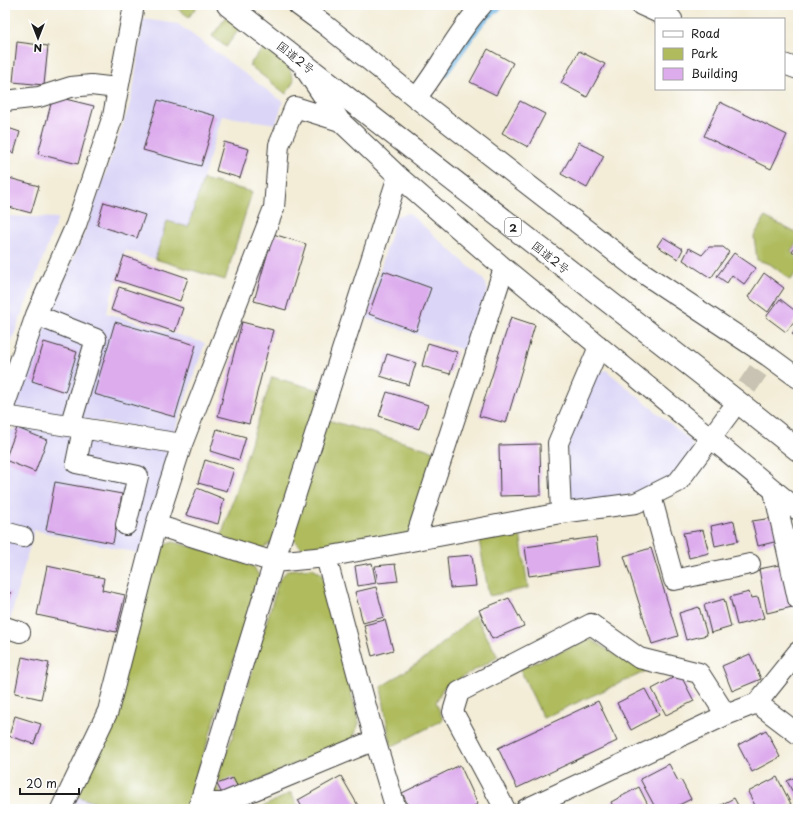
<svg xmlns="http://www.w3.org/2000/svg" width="803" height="814" font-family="'Playpen Sans','Klee One',sans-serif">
<rect width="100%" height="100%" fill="#fff"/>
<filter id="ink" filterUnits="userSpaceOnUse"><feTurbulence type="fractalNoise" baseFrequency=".025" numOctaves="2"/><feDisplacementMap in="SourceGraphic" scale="8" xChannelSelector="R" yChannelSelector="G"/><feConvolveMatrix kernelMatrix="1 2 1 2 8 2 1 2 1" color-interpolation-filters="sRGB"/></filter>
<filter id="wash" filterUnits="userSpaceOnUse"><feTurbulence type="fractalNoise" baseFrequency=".012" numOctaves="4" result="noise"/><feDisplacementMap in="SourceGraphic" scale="16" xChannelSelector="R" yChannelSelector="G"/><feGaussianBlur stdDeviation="0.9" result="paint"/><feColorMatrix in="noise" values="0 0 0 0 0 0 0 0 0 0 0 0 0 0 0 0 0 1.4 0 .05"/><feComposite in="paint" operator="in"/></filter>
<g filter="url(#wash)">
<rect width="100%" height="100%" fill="#f3edd8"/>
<path fill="#dbd6f7" d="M143 19 178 24 283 102 276 124 222 116 188 227 167 222 155 259 125 250 106 313 205 343 174 433 13 408 56 298 84 234 129 107 134 85Z
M409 213 483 279 488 290 469 352 366 318 396 216Z
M5 216 58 218 5 359Z
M606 370 691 441 694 453 677 475 649 491 577 505 567 496V438L596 373Z
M22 427 164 449 169 457 141 554 34 530 5 639V432Z
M76 796 115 809H71Z"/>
<path fill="#afbb5d" stroke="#666c3c" d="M176 5H198L189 17 175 7Z
M227 16 241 27 226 47 212 36Z
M266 45 287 61 294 81 286 94 249 65Z
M203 179 252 192 225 280 155 259 167 221 188 227Z
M765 217 798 234V239L791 252 798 259V270L791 280 770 264 757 260 754 236Z
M272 377 322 391 273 541 260 550 221 537Z
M328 420 434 451 411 529 405 535 305 551 291 537Z
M520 533 528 588 489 596 479 540Z
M173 542 213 552 254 567 260 578 186 809H115L76 796 158 547Z
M313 568 322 574 337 637 359 723 353 739 223 796 211 792 232 738 279 580 288 570Z
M475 615 498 657 443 688 436 702 443 720 391 747 381 687 427 657Z
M590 639 629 663 649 670 543 718 520 669Z
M291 793 299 809H258Z"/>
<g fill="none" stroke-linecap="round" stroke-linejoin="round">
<path stroke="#69b2e1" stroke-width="6" d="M445 74 482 22 502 5"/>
</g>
<g id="blocks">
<path fill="#ddaced" d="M92 5H104V7L92 6Z
M17 42 48 46 44 85 13 82Z
M488 49 513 63 496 95 470 82Z
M579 51 605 64 587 97 561 83Z
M53 96 94 106 78 164 38 154Z
M158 100 216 116 201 166 143 150Z
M520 101 545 114 528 147 502 133Z
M720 102 787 135 771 169 704 136Z
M5 127 20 132 14 153 5 150Z
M224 142 249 149 240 178 216 171Z
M579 142 604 156 587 188 561 174Z
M5 177 39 186 31 213 5 206Z
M104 202 145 215 137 238 97 225Z
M273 234 306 244 286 310 254 301Z
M663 237 683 249 678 259 657 246Z
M798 243V255L792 251Z
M709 247H723L729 252 711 278 683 260 689 248 702 255Z
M734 253 756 268 744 284 732 275 727 283 717 276Z
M124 256 188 278 180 301 116 280Z
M384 271 431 288 416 331 369 314Z
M764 273 784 288 768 312 748 297Z
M119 287 183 308 175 332 111 310Z
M780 299 798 313V316L786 332 766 317Z
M511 317 535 325 506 423 479 416Z
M115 322 196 345 175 417 94 394Z
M242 322 273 330 249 424 218 416Z
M798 326V338L792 334Z
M44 342 77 352 65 392 32 381Z
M428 343 457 352 450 374 422 366Z
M387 354 416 363 409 385 380 376Z
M387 392 428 405 419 429 379 416Z
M17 428 47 440 35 472 5 460Z
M217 429 246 437 239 460 210 451Z
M540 444 541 495 500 496 499 445Z
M205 460 234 469 227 491 198 483Z
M55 482 122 494 113 543 46 530Z
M197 488 224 499 218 524 186 515Z
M773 518 778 541 758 546 752 521Z
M734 521 738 541 715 546 711 526Z
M703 530 709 553 689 558 683 533Z
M596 537 600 566 529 576 525 547Z
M651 548 678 636 652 644 624 556Z
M472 555 476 586 450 588 447 557Z
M372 563 376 583 358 586 355 566Z
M395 564 398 581 378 583 375 566Z
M784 564 792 607 767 613 759 569Z
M47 566 104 578 102 590 125 595 116 632 37 615Z
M376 587 384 617 363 623 355 592Z
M5 591 11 593 5 611Z
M749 592 751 598 758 597 764 618 737 625 730 597Z
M509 598 524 626 492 639 479 610Z
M724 599 731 627 711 633 704 605Z
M699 607 707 635 686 640 679 613Z
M385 620 393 650 372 656 364 625Z
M750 654 761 679 732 691 722 666Z
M22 657 49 663 41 699 15 693Z
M680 674 694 701 666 715 652 689Z
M645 689 659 715 631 730 617 703Z
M598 701 617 741 517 788 498 748Z
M15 716 41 724 34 744 9 736Z
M766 730 780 757 752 772 738 745Z
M669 764 678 781 681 780 691 799 671 809H656L640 779Z
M460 765 478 804 468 809H410L402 793Z
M341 776 360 809H303L298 800Z
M798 776V802L787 781Z
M777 777 791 804 780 809H757L748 792Z
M233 778 239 789 223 796 217 784Z
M639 787 650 809H614L611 802Z
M734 798 740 809H713Z"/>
</g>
</g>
<g filter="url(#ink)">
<use href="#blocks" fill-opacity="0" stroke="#3c3b38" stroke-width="1"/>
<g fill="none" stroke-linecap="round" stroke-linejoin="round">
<path stroke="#c8c3b2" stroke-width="20" stroke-dasharray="20 10" stroke-linecap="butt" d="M730 412 762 365"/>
<defs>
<path id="minor" d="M298 5 324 24 416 98 637 269 768 356 798 378
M641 5 672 19
M784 64 798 69
M305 69 340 121 398 176 504 268 798 510
M416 98C440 69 456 33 482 5
M5 101 39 97 71 87 91 85 117 88
M36 315 96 339 70 426
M5 404 36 315 76 225 113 116 134 5
M5 416 182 444
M83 429 76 463 138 476 126 525
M774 491 798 599
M651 496 674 580 750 564
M561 513 558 443 596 354 598 345
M156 525 274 562 326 557 561 513 636 503 678 482 730 412
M5 532 23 537
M415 540 504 268
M326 557 375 740 396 809
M5 627 20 632
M757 703 798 652
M200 803H223L375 740
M61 809 108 711 156 525 182 444 274 208 279 145 295 107 340 121
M198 809 274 562 398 176
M505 809 453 712 459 692 591 624 639 658 699 673 726 715
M526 809 726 715 757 703 798 734"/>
<path id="highway" d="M228 5 753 414 798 450"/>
</defs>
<use href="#minor" stroke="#3c3b38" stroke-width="22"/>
<use href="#highway" stroke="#3c3b38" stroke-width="24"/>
<use href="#minor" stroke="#fff" stroke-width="20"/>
<use href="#highway" stroke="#fff" stroke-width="22"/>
</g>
</g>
<g text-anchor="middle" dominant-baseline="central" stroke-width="3.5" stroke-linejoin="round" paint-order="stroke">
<rect fill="#fff" stroke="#606060" stroke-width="1" x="505" y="218" width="16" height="18" rx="3"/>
<g font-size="11" font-weight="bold" fill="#1c1c1c">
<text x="513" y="227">2</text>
</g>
<g font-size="12" fill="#1c1c1c" stroke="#fff">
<text transform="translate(296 57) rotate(38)">国道2号</text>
<text transform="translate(551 257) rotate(38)">国道2号</text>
</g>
</g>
<rect width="803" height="814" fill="none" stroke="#fff" stroke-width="20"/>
<rect x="655" y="18" width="130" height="72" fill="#ffffff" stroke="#a4a4a4"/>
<rect x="663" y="31" width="20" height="6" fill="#ffffff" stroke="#a4a4a4"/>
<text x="691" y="38" font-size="12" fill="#1c1c1c">Road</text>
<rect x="663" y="48" width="20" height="12" fill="#afbb5d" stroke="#a4a4a4"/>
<text x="691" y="58" font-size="12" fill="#1c1c1c">Park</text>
<rect x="663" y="68" width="20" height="12" fill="#ddaced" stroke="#a4a4a4"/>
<text x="691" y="78" font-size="12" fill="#1c1c1c">Building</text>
<g transform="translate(38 38) rotate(180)" stroke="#ffffff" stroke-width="3" paint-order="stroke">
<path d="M0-3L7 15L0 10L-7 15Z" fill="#1c1c1c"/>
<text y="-6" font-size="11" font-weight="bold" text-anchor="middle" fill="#1c1c1c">N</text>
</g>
<path d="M20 788v6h59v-6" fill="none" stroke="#1c1c1c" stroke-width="2"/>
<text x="26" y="788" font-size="12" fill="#1c1c1c" stroke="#ffffff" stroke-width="3" paint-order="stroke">20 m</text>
</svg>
